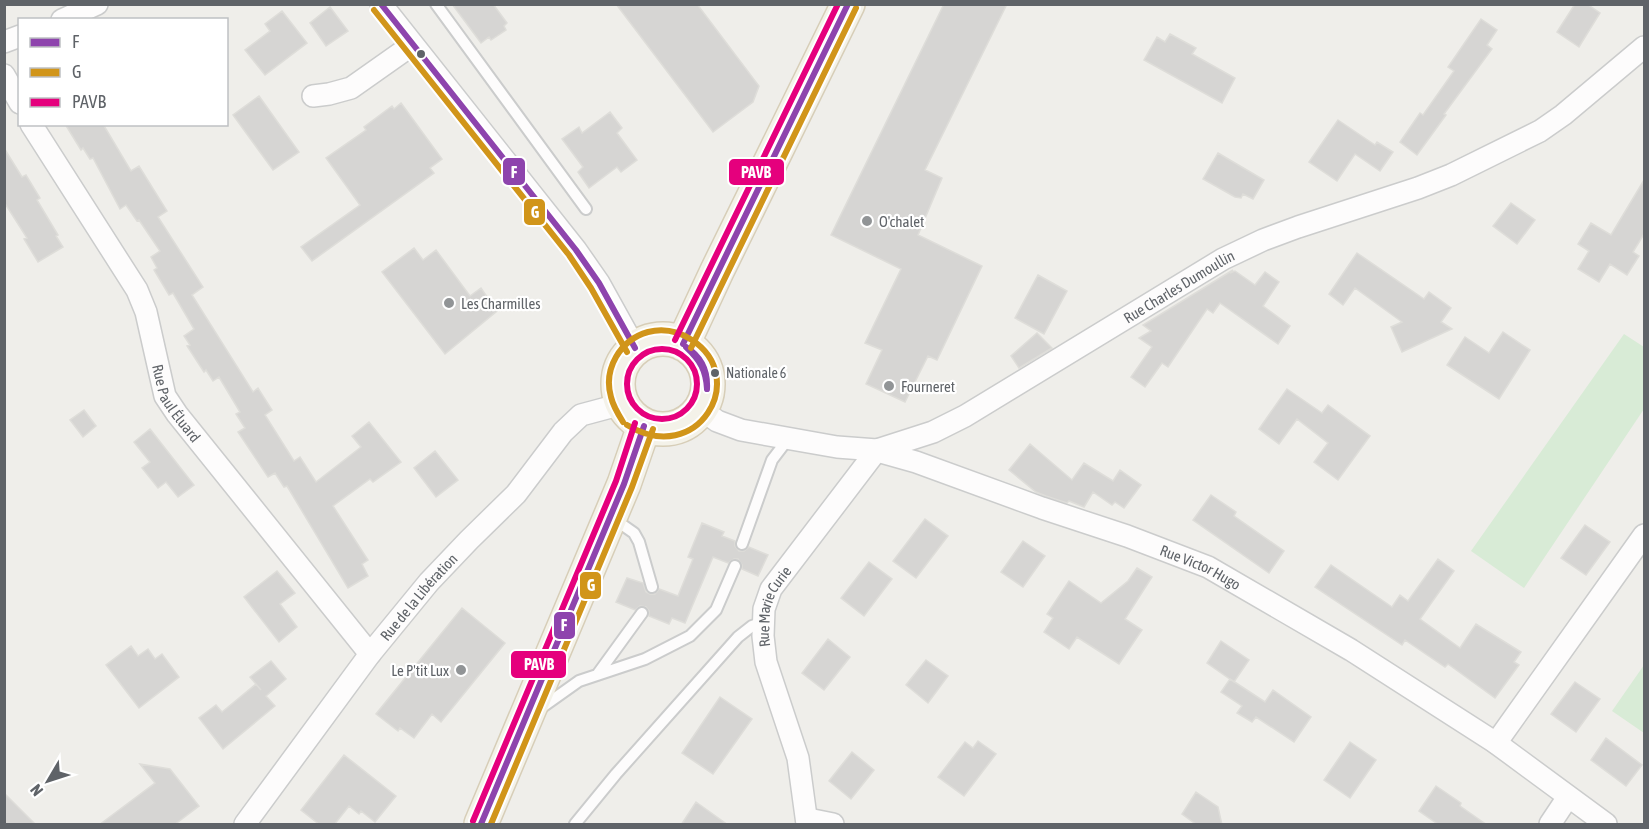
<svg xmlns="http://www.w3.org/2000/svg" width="1649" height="829" font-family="'Asap Condensed',sans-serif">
<rect width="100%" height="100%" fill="#efeeea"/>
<path fill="#d8ebd6" d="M1624 334 1644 347V409L1524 588 1471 551Z
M1644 665V733L1612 711Z"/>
<path fill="#d6d5d3" stroke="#deddd9" stroke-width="1.5" d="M452 4H493L507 23 504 26 506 30 491 40 489 37 481 43Z
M616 4H697L759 86 753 102 713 132Z
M944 4H1007L925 170 942 178 918 235 982 266 937 360 928 356 905 402 866 384 882 350 865 343 901 269 831 235Z
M1575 4H1587L1600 13 1579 47 1557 32Z
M330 7 348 31 326 46 310 23Z
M282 11 307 43 265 75 245 50 270 31 265 24Z
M1481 19 1497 30 1487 45 1492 49 1444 114 1446 115 1417 155 1400 142 1420 113 1423 115 1454 71 1448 67Z
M1170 34 1196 48 1192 54 1235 78 1222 103 1144 60 1157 37 1165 42Z
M259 96 299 152 273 170 233 115Z
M401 103 442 159 430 168 434 173 312 261 301 247 360 205 326 158 366 130 364 127 392 106 394 109Z
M610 112 622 128 617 133 637 160 621 172 617 167 589 188 578 172 583 167 562 139 579 127 582 133Z
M1338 120 1375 145 1377 142 1393 152 1380 171 1355 154 1337 181 1309 162Z
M65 124H103L131 171 139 166 167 211 158 217 203 287 192 295 253 392 258 388 272 410 265 415 294 461 300 457 316 482 361 447 352 436 369 422 401 462 373 482 370 479 333 506 368 560 362 564 368 576 348 588 287 486 284 487 275 473 268 477 238 432 245 428 236 414 240 412 219 377 213 381 206 370 204 372 187 346 190 345 184 336 194 329 173 293 169 295 154 270 157 268 151 257 160 251 139 220 137 221 126 205 120 209 93 158 90 159 83 148 81 150Z
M4 148 22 177 26 175 40 198 37 200 58 235 56 236 63 247 38 262 24 239 27 238 4 202Z
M1218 153 1264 180 1253 199 1243 194 1241 198 1235 197 1203 179Z
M1644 180V234L1633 252 1639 256 1627 275 1610 264 1599 282 1578 269 1589 251 1578 244 1591 223 1611 235Z
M1511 203 1535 220 1517 244 1493 226Z
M414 248 423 260 436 250 470 296 481 288 497 311 445 354 382 272Z
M1357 253 1424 299 1429 292 1451 308 1441 322 1452 329 1402 352 1391 327 1402 322 1355 288 1343 305 1329 294Z
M1233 270 1230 273 1235 271 1255 285 1265 272 1279 282 1263 306 1290 326 1278 344 1220 303 1213 313 1207 309 1168 367 1162 363 1145 387 1131 377 1152 347 1139 338 1151 331 1143 325Z
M1038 275 1067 291 1044 334 1015 318Z
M1503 332 1530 350 1499 399 1447 365 1465 337 1489 353Z
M1037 333 1052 348 1019 368 1011 356Z
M1287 389 1322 413 1328 405 1370 436 1338 480 1314 462 1328 443 1297 419 1279 444 1259 429Z
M84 410 96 426 83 437 70 420Z
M150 429 194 485 178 497 166 482 158 488 142 468 150 462 134 442Z
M1030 444 1072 480 1084 463 1113 481 1120 470 1141 485 1124 508 1115 502 1112 505 1093 492 1084 507 1069 501 1067 503 1046 496 1036 492 1009 470Z
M435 451 458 480 436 497 414 468Z
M1211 495 1236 512 1234 516 1284 551 1269 573 1193 520Z
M925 519 948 536 916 578 893 561Z
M702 523 724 532 722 536 735 541V546L739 551H744L749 547 768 555 758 576 742 569V565L738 559H734L728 563 713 557 685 623 672 618 669 624 649 616V611L646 607 640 606 635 610 616 602 627 578 643 583 646 592 650 594H655L659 589 678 596 693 559 688 557Z
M1585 525 1610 542 1586 575 1561 558Z
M1023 541 1045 556 1023 587 1001 572Z
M1438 559 1454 571 1420 619 1460 648 1476 624 1521 652 1514 662 1519 665 1495 698 1448 664 1445 667 1405 640 1402 645 1315 587 1331 565 1392 607 1400 595 1408 601Z
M869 562 892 579 864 616 841 598Z
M1137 568 1152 577 1125 619 1142 630 1119 664 1077 637 1069 649 1044 632 1053 618 1047 614 1069 581 1101 603 1128 581Z
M277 571 295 593 280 604 297 627 279 642 244 597Z
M462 608 505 643 441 722 432 714 414 738 400 728 398 731 376 714Z
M828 639 850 657 824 690 802 673Z
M1221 641 1249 660 1234 682 1207 663Z
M131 646 138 656 148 649 155 659 162 654 179 677 139 708 106 665Z
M926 660 948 676 928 703 906 685Z
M271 661 286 679 266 696 275 706 223 749 199 718 216 705 222 712 256 684 261 690 250 677Z
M1230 679 1265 702 1273 690 1311 717 1294 742 1256 717 1252 722 1237 713 1242 706 1221 692Z
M1575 682 1600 699 1576 732 1551 714Z
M720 697 752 719 713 774 682 753Z
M1606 738 1642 765 1626 786 1591 760Z
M978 741 996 754 964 796 938 777 965 742 973 748Z
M1350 742 1376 760 1350 798 1324 780Z
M852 752 874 770 851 799 829 781Z
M344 755 396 796 375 822 361 811 359 814 349 806 334 825H320L301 810Z
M140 764 170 769 199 806 174 825H99L155 783Z
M1436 786 1461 803 1460 806 1487 825H1439L1419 811Z
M1196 792 1218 807 1222 825H1197L1182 814Z
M4 793 36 825H4Z
M696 802 728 825H681Z"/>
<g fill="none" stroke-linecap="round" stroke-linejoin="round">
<defs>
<path id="lane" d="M436 4 586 209
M614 519 634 533 639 542 652 587
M742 544 772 460 788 439
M597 675 642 613
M541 708 579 681 645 659 690 636 716 610 735 566
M575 824 616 774 738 637 752 626 763 622"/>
<g id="street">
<path d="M381 4 576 250 599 283 635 348"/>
<path d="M62 20 97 4"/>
<path d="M4 42 20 36"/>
<path d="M4 75 20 103"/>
<path d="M313 96 329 94 351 88 412 45"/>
<path id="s1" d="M31 124 137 290 146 312 165 396 177 414 370 654"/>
<path id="s2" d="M701 409 717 421 741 430 837 447 877 450 933 432 965 416 1223 259 1263 240 1298 227 1418 188 1451 175 1540 131 1563 115 1644 47"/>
<path id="s3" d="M877 451 916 462 1042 508 1127 536 1208 567 1351 650 1496 743 1606 824"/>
<path d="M1496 743 1644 535"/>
<path d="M808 819 833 824"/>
<path id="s4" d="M245 824 370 654 429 582 469 540 516 494 563 432 581 415 622 404"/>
<path id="s5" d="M807 824 798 758 766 662 763 636 764 609 771 589 877 450"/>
<path d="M1550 824 1568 797"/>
</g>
<path id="primary" d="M618 384a45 45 0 1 1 90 0a45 45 0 1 1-90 0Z
M683 344 717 271 848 4
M481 824 624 484 644 426"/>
</defs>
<use href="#lane" stroke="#cbcccc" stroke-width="14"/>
<use href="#street" stroke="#cbcccc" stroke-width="24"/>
<use href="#primary" stroke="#d7ceb8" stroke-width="36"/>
<use href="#lane" stroke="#fdfcfc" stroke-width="10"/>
<use href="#street" stroke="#fdfcfc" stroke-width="21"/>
<use href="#primary" stroke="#f4f2e9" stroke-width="33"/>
<defs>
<path id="bus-1" d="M381 4 576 250 599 283 635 348
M683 344 848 4
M686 347C702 357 708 371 707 389
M686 347C700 360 706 370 707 389
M481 824 624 484 644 426"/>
<path id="bus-2" d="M374 10 569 255 591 288 627 352
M691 348 856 8
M623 422C618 414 613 406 611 397 603 369 620 340 648 332 664 328 678 331 692 340 750 378 698 468 627 425
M491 824 632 487 653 429"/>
<path id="bus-3" d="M675 340 838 4
M627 384a35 35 0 1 1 70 0a35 35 0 1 1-70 0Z
M473 821 616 481 635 423"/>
</defs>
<use href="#bus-1" stroke="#fff" stroke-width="10"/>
<use href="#bus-2" stroke="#fff" stroke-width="10"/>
<use href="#bus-3" stroke="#fff" stroke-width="10"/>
<use href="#bus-1" stroke="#8e44ad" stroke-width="6"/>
<use href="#bus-2" stroke="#d1951a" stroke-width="6"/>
<use href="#bus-3" stroke="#e5007d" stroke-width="6"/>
</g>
<g fill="#5f6368" stroke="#fff" stroke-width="2">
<circle cx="421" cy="54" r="5"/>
<circle cx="715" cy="373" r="5"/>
</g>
<g fill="#919496" stroke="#fff" stroke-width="2">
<circle cx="867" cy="221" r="6"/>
<circle cx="449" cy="303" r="6"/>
<circle cx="889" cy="386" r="6"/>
<circle cx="461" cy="670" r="6"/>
</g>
<g text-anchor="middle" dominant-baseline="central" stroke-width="4.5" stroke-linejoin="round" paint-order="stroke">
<g font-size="14" fill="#5f6368" stroke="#fff" text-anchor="start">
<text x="726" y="373">Nationale 6</text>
</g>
<g font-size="15" fill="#5f6368" stroke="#fff" text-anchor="start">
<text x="879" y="221">O'chalet</text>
<text x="461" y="303">Les Charmilles</text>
<text x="901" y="386">Fourneret</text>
<text x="449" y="670" text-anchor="end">Le P'tit Lux</text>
</g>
<g font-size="15" fill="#5f6368" stroke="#fff">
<text stroke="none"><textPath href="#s2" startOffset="528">Rue Charles Dumoullin</textPath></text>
<text stroke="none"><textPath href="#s1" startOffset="318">Rue Paul Éluard</textPath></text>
<text stroke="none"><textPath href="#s3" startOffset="344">Rue Victor Hugo</textPath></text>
<text stroke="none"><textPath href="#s4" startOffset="286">Rue de la Libération</textPath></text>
<text stroke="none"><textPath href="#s5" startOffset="226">Rue Marie Curie</textPath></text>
</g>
</g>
<g stroke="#fff" stroke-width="2">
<rect x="502" y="157" width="24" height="29" rx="6" fill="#8e44ad"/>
<rect x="728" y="158" width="57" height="28" rx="6" fill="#e5007d"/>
<rect x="523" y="198" width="23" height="28" rx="6" fill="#d1951a"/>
<rect x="579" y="571" width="23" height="29" rx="6" fill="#d1951a"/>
<rect x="553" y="611" width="23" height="29" rx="6" fill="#8e44ad"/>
<rect x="510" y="650" width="57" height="29" rx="6" fill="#e5007d"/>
</g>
<g font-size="16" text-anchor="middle" font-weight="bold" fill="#fff">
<text x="514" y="178">F</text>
<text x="756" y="178">PAVB</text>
<text x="535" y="218">G</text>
<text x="591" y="591">G</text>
<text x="564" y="631">F</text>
<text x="539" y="670">PAVB</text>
</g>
<rect width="1649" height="829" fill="none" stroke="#5f6368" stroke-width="12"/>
<rect x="18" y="18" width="210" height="108" fill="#ffffff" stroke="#bfc1c3" stroke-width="1.5"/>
<rect x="30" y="38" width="30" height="9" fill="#8e44ad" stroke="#bfc1c3" stroke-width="1.5"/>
<text x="72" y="48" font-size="18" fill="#5f6368">F</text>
<rect x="30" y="68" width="30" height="9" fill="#d1951a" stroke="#bfc1c3" stroke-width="1.5"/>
<text x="72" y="78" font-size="18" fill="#5f6368">G</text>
<rect x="30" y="98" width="30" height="9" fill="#e5007d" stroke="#bfc1c3" stroke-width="1.5"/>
<text x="72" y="108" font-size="18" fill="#5f6368">PAVB</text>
<g transform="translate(48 781) rotate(231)" stroke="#ffffff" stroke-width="4.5" paint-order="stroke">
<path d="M0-4.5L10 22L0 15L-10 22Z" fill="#5f6368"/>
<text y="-9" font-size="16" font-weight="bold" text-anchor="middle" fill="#5f6368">N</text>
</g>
</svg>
